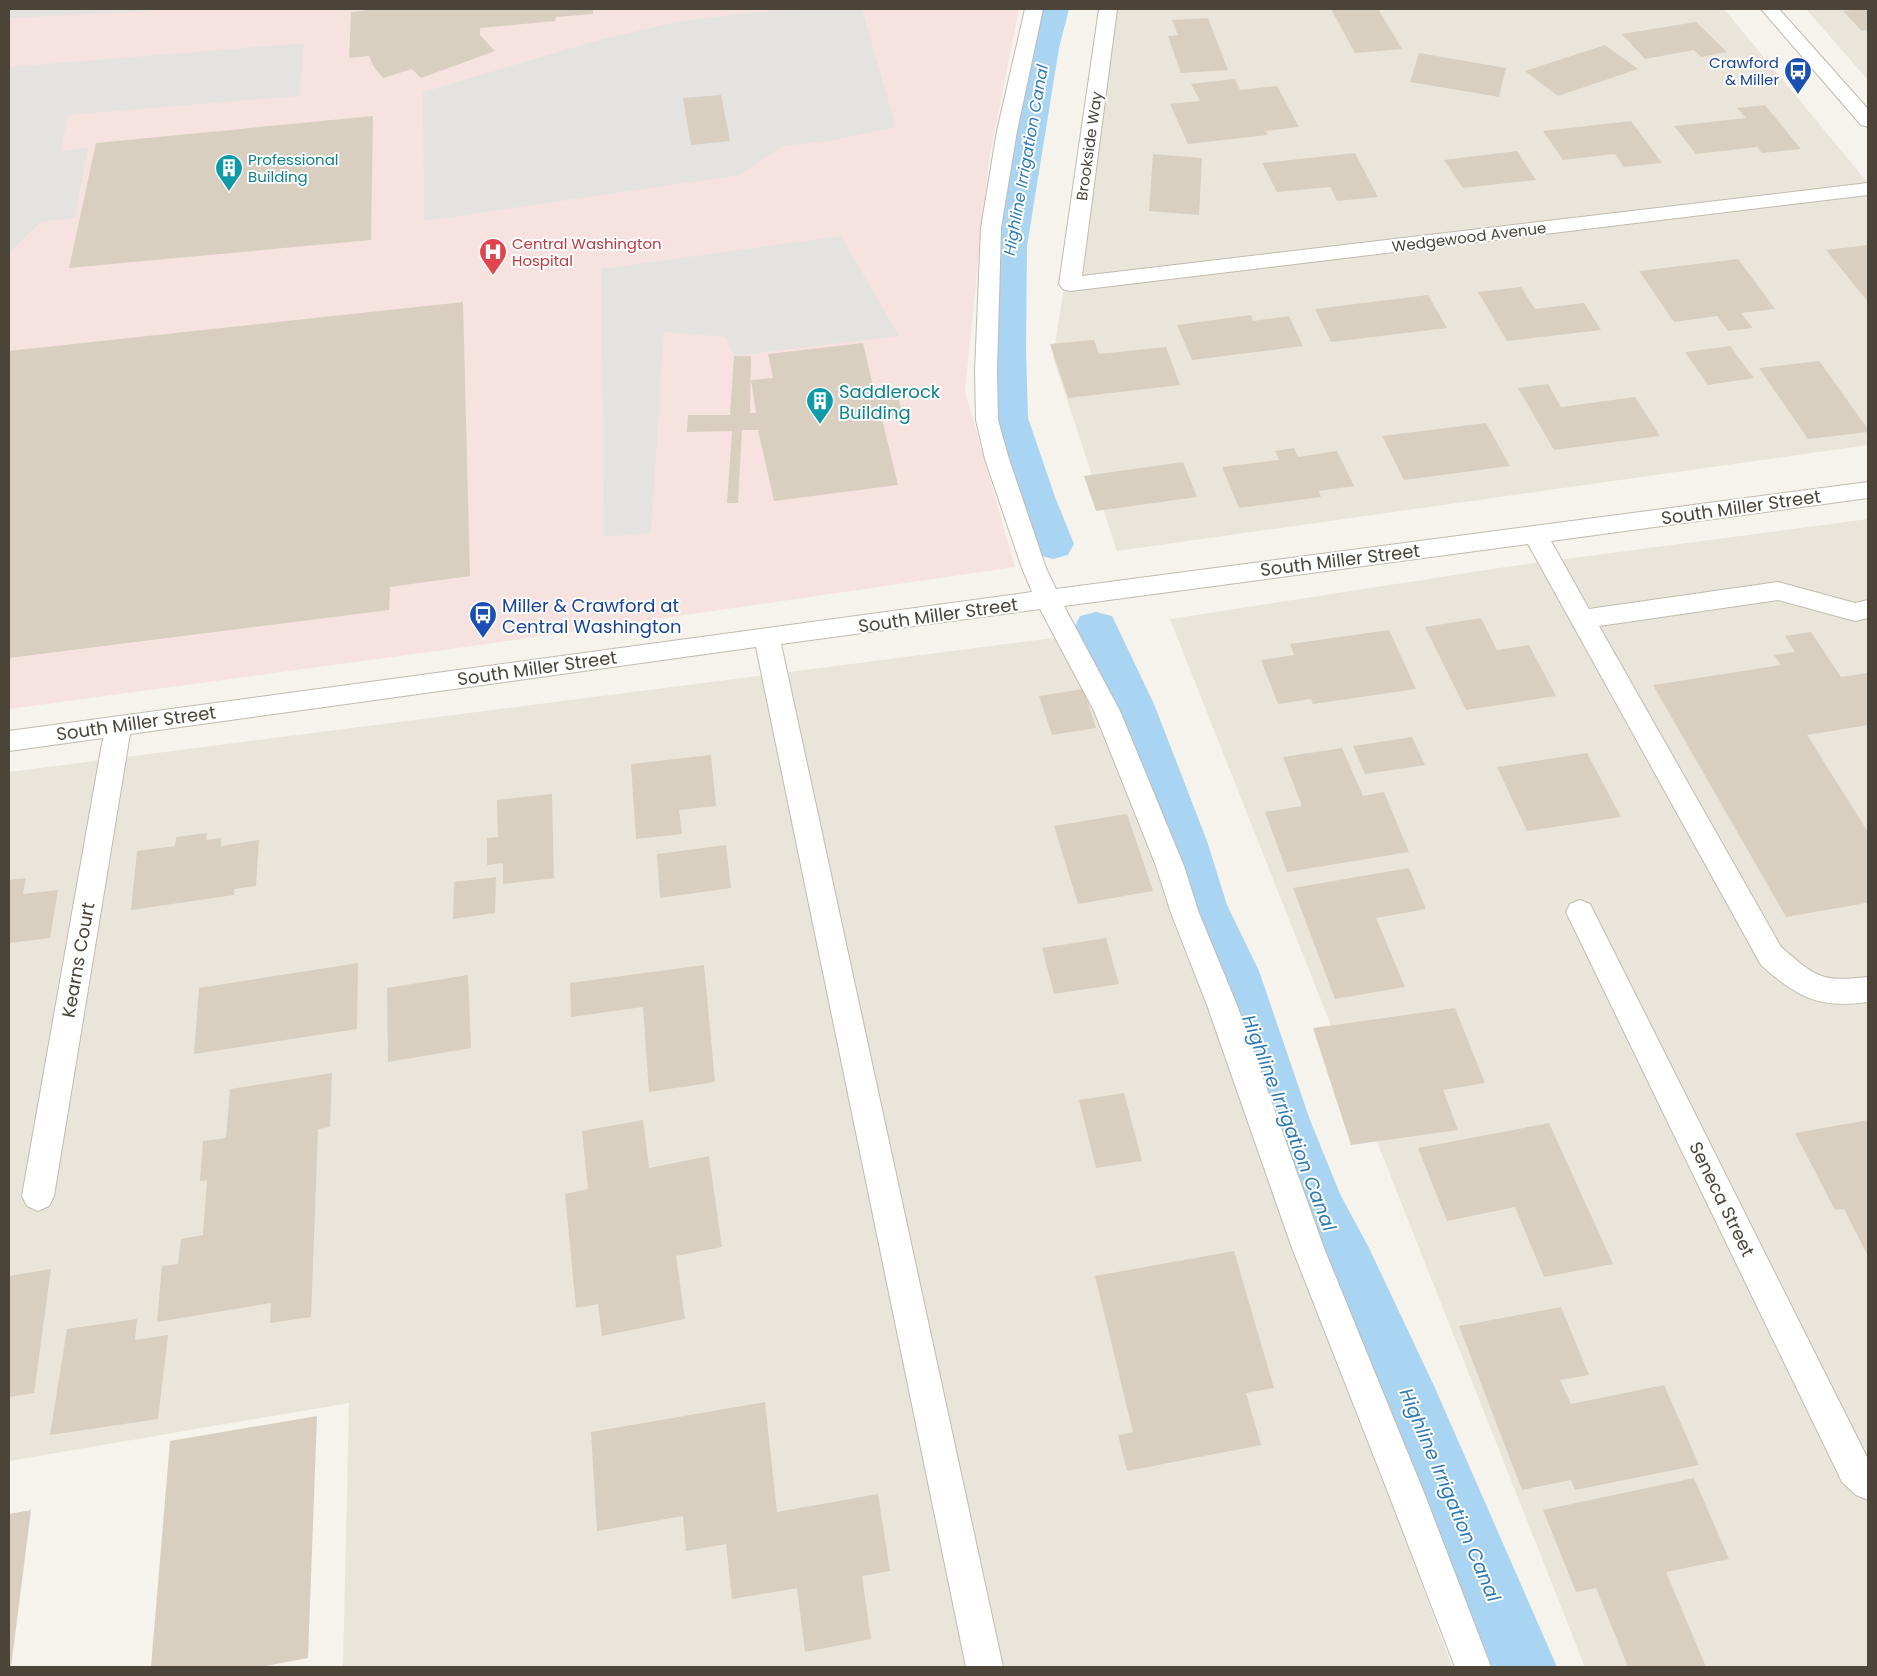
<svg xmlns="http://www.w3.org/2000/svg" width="1877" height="1676" font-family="Poppins,sans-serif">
<rect width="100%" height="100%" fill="#f6f3ec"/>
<path fill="#eae5da" d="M1108 9H1724L1868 183V445L1117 551 1053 357Z
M1806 9H1868V80Z
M1868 519V1667H1585L1170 619 1506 567Z
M1077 635 1452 1667H343L349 1403 9 1461V772Z"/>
<path fill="#f6e3e0" d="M9 9H1019L989 160 965 391 1015 567 473 646 9 709Z"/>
<path fill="#e5e3e0" d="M9 9H154L152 11 9 18Z
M817 9H862L896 127 830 141 782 146 740 175 424 221 423 92 592 42 675 22 755 12Z
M304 43 300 96 68 115 61 151 88 148 75 218 41 222 9 253V67Z
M841 236 899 336 734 356 726 337 664 332 651 533 604 537 601 269Z"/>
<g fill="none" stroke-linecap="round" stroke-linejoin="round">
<path fill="#a9d4f2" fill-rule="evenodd" d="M1037 9H1069L1059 48 1027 246 1026 350 1028 418 1055 497 1074 544 1068 555 1053 559 1038 555 1032 544 1013 497 988 418V350L991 246 1027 48Z
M1096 612 1112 616 1154 704 1207 841 1227 905 1259 971 1310 1120 1340 1194 1369 1248 1435 1388 1557 1667H1491L1393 1430 1329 1286 1289 1207 1256 1120 1207 971 1177 905 1159 841 1108 704 1074 628 1080 616Z"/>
</g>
<path fill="#d8cfc1" d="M377 9H593V14L556 17 555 21 480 28V35L495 51 421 78 412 69 383 78 374 67 369 56 349 58 351 12Z
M1331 9H1378L1402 49 1355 53Z
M1862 9H1868V30L1862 31 1843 11Z
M1208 18 1228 70 1181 73 1168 36 1178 35 1172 20Z
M1696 22 1727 52 1701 57 1694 50 1645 59 1622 34Z
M1605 45 1638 69 1558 96 1525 71Z
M1419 53 1506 68 1499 97 1410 82Z
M1235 79 1240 90 1277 86 1299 127 1266 131 1268 135 1188 144 1170 104 1200 101 1191 84Z
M721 95 730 141 691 145 683 98Z
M1765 105 1801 149 1762 153 1757 147 1696 154 1674 126 1746 118 1737 108Z
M373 116 371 240 69 268 96 143Z
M1631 121 1662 163 1624 167 1615 154 1563 160 1543 131Z
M1517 151 1536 180 1463 188 1444 160Z
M1355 153 1378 197 1337 201 1330 187 1277 192 1262 163Z
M1153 154 1202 158 1199 215 1149 211Z
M1868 245V302L1826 250Z
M1738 259 1775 309 1741 313 1753 328 1728 331 1717 316 1674 322 1639 271Z
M1521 287 1535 309 1584 303 1601 330 1507 341 1478 292Z
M1428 295 1447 328 1331 342 1315 309Z
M463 302 470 576 390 587 389 610 9 658V351Z
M1251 315 1253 321 1289 316 1303 346 1192 360 1177 325Z
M1094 340 1099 354 1166 347 1180 385 1068 398 1050 344Z
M863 343 876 399 898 396 903 417 882 419 898 485 774 501 758 430H742L738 503H727L732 431 687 432 688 415H730L734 356H751L750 413H756L751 380 773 378 768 354Z
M1730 346 1754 378 1708 385 1685 352Z
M1819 361 1868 429V432L1808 439 1759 368Z
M1548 384 1561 407 1635 397 1660 436 1554 450 1518 388Z
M1486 423 1510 466 1404 480 1382 436Z
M1294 448 1298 457 1337 451 1354 486 1319 491 1321 497 1239 508 1222 467 1279 460 1275 451Z
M1183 462 1197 497 1096 511 1084 476Z
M1481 618 1497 650 1529 645 1556 696 1466 710 1425 627Z
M1389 630 1416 689 1313 704 1311 699 1278 704 1261 660 1294 655 1290 644Z
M1811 632 1841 677 1868 673V725L1807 735 1868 832V907L1866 903 1786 917 1653 685 1781 665 1774 655 1795 652 1785 636Z
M1083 689 1096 728 1052 735 1039 696Z
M1412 737 1425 765 1365 774 1353 746Z
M1342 748 1363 796 1384 792 1409 852 1287 872 1265 812 1302 806 1283 757Z
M1587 753 1621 817 1527 831 1497 767Z
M711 755 716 806 679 810 682 834 636 839 631 764Z
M552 794 554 878 503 884V863L487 865V838L498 837 497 800Z
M1127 814 1153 891 1078 904 1054 826Z
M207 833 206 840 221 838V846L259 840 256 886 234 889V895L131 910 137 851 175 846 176 837Z
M726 845 731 888 660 898 657 854Z
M1409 868 1426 909 1376 918 1405 987 1335 999 1293 888Z
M496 877 495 913 453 919 454 882Z
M26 878 23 894 58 890 50 938 9 943V880Z
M1106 938 1119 984 1054 994 1042 948Z
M358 963 357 1029 194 1054 199 988Z
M704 965 715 1082 649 1092 643 1007 571 1017 570 983Z
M468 975 471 1048 388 1062 387 988Z
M1455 1008 1485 1083 1443 1090 1458 1130 1351 1145 1313 1028Z
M332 1073 330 1127 318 1129 311 1317 270 1323 271 1303 157 1322 162 1266 178 1264 181 1239 203 1235 207 1180 200 1181 203 1141 226 1138 230 1089Z
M1124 1093 1142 1161 1096 1168 1079 1100Z
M643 1120 649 1168 709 1156 722 1247 676 1256 685 1319 602 1336 598 1304 576 1308 565 1194 588 1189 582 1131Z
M1868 1120V1256L1844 1209 1835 1210 1795 1133Z
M1549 1123 1613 1264 1544 1277 1515 1207 1447 1221 1418 1148Z
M1234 1251 1274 1388 1246 1393 1261 1445 1127 1471 1118 1435 1133 1432 1095 1276Z
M51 1269 34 1393 9 1397V1276Z
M1561 1307 1589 1375 1560 1380 1571 1404 1664 1385 1699 1465 1575 1490 1571 1480 1522 1490 1459 1326Z
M137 1319 135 1340 168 1335 158 1419 50 1435 67 1329Z
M765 1402 777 1512 878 1494 890 1571 862 1576 871 1639 805 1652 797 1588 732 1599 726 1544 686 1551 683 1516 597 1531 591 1432Z
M317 1416 308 1658 261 1667H151L170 1441Z
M1694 1478 1729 1559 1666 1572 1706 1667H1628L1596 1588 1576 1592 1543 1510Z
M31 1510 11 1667H9V1514Z"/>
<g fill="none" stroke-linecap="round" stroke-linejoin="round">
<defs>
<path id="minor" d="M1025 9H1043L1017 131 1001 228 997 371 998 420 1009 459 1046 568 1056 589 1868 482V498L1551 541 1589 609 1778 582 1855 603 1868 600V618L1855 621 1778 600 1599 626 1781 947C1817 978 1821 982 1868 977V1002C1818 1009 1797 997 1761 965L1528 544 1064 606 1120 711 1184 866 1199 913 1237 1005 1324 1248 1425 1495 1491 1667H1455L1389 1495 1292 1248 1207 1005 1171 913 1156 866 1094 711 1040 609 781 644 1003 1667H966L756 647 130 734 54 1196 49 1206 38 1211 27 1206 22 1196 103 738 9 751V731L1032 592 1022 568 985 459 976 420 975 371 981 228 997 131Z
M1099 9H1117L1082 276 1868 183V195L1070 291 1063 289 1059 284Z
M1761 9H1779L1868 109V127L1861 125Z
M1580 900 1590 904 1868 1459V1500L1856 1495 1842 1482 1566 912 1570 904Z"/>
</defs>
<use href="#minor" stroke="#c2bbae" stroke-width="2"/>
<use href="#minor" fill="#fff" fill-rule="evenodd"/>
</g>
<defs>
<symbol id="bus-pin" viewBox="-11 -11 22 30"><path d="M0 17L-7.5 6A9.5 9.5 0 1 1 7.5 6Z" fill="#1a4fb4" stroke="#fff"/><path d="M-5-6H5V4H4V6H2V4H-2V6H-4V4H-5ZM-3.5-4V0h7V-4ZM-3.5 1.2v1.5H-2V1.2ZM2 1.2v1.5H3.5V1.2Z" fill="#fff"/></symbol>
<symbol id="building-pin" viewBox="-11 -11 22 30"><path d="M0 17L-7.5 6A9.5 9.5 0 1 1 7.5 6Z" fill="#0f9aa8" stroke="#fff"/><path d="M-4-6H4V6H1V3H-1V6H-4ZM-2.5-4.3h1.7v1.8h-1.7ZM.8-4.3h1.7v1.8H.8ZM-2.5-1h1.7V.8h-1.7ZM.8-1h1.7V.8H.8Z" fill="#fff"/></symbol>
<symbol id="hospital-pin" viewBox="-11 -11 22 30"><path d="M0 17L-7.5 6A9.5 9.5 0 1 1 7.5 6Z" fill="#e0444e" stroke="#fff"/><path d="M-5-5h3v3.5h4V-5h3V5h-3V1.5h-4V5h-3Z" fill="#fff"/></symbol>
</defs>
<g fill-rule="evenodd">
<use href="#bus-pin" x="1782" y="55" width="32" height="43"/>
<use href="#building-pin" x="213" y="152" width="32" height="43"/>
<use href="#hospital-pin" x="477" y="236" width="32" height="43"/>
<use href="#building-pin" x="804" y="385" width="32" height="43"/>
<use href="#bus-pin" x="467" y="599" width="32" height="43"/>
</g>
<g text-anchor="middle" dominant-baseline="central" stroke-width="4" stroke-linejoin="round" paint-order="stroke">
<g font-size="15" fill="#164399" stroke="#fff" text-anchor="end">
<text x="1779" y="62">Crawford<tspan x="1779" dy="17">&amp; Miller</tspan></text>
</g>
<g font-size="15" fill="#4b4439" stroke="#fff">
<text transform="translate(1089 146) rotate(-82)">Brookside Way</text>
<text transform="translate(1469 237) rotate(-7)">Wedgewood Avenue</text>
</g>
<g font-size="15" fill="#0d838f" stroke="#fff" text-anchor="start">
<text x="248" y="159">Professional<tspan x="248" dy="17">Building</tspan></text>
</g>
<g font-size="15" fill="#be3a42" stroke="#fff" text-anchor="start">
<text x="512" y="243">Central Washington<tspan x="512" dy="17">Hospital</tspan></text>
</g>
<g font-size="16" font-style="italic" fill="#2e7ab2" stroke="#fff">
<text transform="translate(1026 160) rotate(-80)">Highline Irrigation Canal</text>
</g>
<g font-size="18" fill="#0d838f" stroke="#fff" text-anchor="start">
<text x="839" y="391">Saddlerock<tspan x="839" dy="21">Building</tspan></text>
</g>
<g font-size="18" fill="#4b4439" stroke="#fff">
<text transform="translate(1741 507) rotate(-8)">South Miller Street</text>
<text transform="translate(1340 560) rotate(-7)">South Miller Street</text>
<text transform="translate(938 615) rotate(-8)">South Miller Street</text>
<text transform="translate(537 668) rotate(-8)">South Miller Street</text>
<text transform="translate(136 723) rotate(-8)">South Miller Street</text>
<text transform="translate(78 960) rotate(-80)">Kearns Court</text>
<text transform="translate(1722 1199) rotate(64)">Seneca Street</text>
</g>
<g font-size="18" fill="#164399" stroke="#fff" text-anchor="start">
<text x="502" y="605">Miller &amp; Crawford at<tspan x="502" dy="21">Central Washington</tspan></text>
</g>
<g font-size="19" font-style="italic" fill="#2e7ab2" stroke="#fff">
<text transform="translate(1289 1123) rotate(69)">Highline Irrigation Canal</text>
<text transform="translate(1450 1495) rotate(67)">Highline Irrigation Canal</text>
</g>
</g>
<rect width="1877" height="1676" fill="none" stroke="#4b4439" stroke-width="20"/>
</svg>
